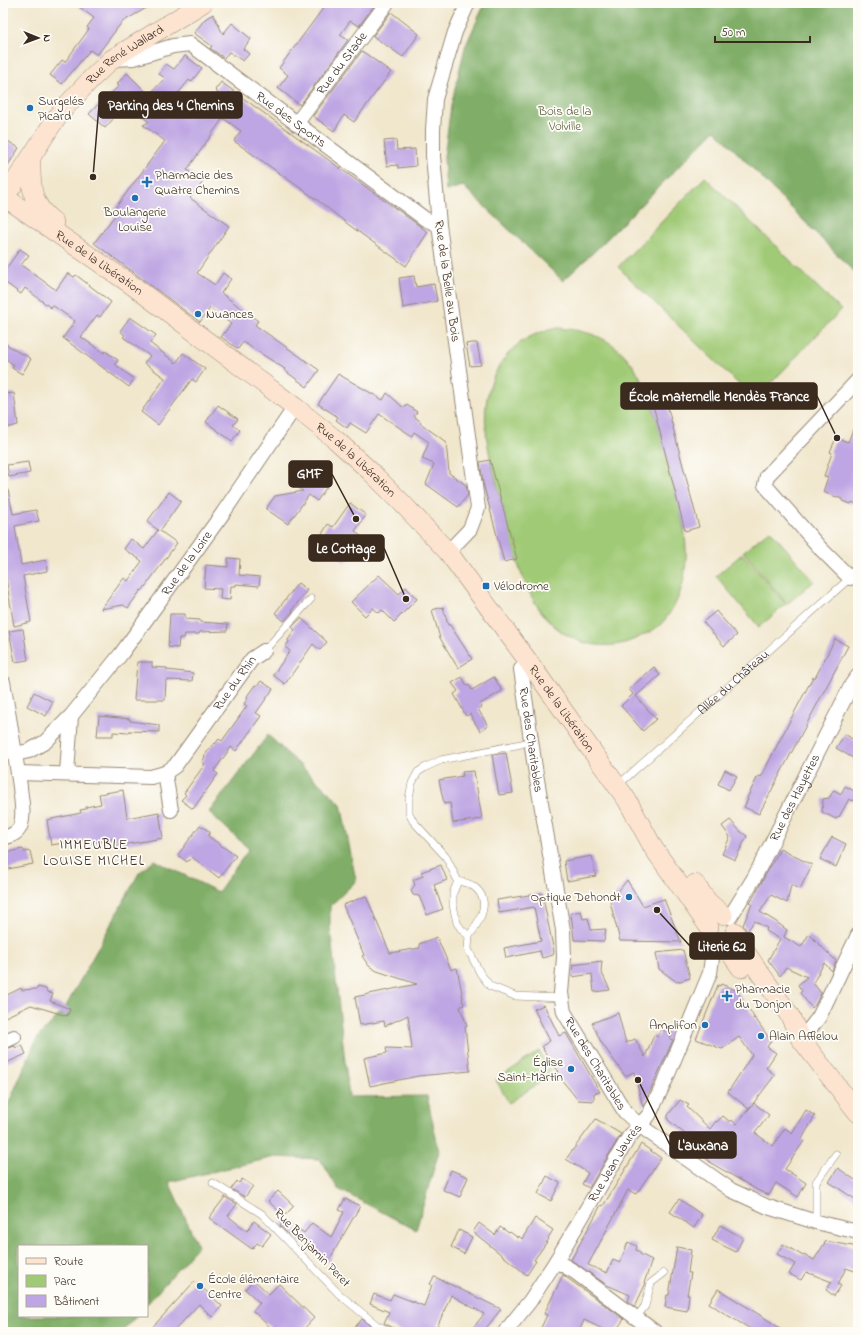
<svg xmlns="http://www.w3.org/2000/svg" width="861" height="1335" font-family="'Indie Flower',sans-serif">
<rect width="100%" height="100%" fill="#fdfcf7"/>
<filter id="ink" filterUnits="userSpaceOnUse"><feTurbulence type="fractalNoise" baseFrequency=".025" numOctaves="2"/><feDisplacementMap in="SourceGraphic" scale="8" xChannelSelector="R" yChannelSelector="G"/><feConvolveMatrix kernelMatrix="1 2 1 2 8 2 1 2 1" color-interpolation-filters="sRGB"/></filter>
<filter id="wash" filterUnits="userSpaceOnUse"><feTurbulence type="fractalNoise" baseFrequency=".012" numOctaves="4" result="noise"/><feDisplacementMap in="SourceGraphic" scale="16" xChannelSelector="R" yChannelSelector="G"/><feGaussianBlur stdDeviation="0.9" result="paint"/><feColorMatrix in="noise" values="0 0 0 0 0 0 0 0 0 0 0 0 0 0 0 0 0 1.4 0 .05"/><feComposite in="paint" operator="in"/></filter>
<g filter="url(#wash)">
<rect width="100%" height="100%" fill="#f1e7cd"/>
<path fill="#a0ca76" stroke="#6e7a4a" d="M705 177 841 310 755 400 618 267Z
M558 328C585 330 610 337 628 359 653 390 660 433 670 471 676 498 686 525 686 552 686 565 685 578 681 589 678 601 669 616 660 625 653 631 643 635 635 639 618 647 599 647 582 642 526 623 515 554 502 505 491 460 473 411 498 368 513 343 531 333 558 328Z
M770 530 814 581 787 604 743 552Z
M742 554 786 604 759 627 716 576Z
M539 1051 552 1074 509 1103 496 1080Z"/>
<path fill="#80ae67" stroke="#5e6c42" d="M485 3H858V276L715 130 600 246 563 281 463 186 446 191 444 157 451 106 465 47Z
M268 735 341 804 356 881 330 906V927L349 1097 427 1096 439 1151 416 1230 338 1189 320 1159 275 1157 169 1182 198 1246 147 1304V1246H19V1316H136L122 1332H3V1116L37 1038 64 1010 139 873 154 860 218 892 249 849 209 812Z"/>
<g id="blocks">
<path fill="#bea5e3" d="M74 3H155L122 22 97 55 90 50 62 84 50 75 62 60 65 62 89 29 87 27 94 18Z
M327 3H376L359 26 350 21 340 35 348 40 300 105 278 88 288 75 279 68Z
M391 12 419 34 403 57 373 36Z
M213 14 223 34 232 23 251 39 243 49 249 54 243 61 229 52 224 58 210 48 212 46 194 33 205 19Z
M362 51 391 72 354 122 344 115 334 131 313 116Z
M185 56 202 68 191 82 189 80 176 96 201 116 218 93 215 90 221 82 428 232 406 266 349 225 320 202 234 141 241 131 223 118 187 170 203 182 190 198 229 226 197 273 215 285 223 273 231 279 221 293 258 321 255 325 319 370 307 387 284 370 285 369 243 342 238 349 221 337 231 324 210 308 200 322 94 243 116 214 113 211 165 141 143 125 149 122 130 106 127 109 124 107 105 128 89 114 104 98 105 99 119 86 117 84 127 73 149 95 165 78 159 74 166 64 174 69Z
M3 138 19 148 3 173Z
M396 140 397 150 415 149 416 166 398 168V165L387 166 384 141Z
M20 249 29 255 21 265 56 290 68 273 74 277 76 275 111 302 100 317 97 315 81 337 104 353 105 351 118 360 115 364 134 379 129 387 63 338 75 321 52 305 51 308 25 288 21 294 3 281V273Z
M414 276 416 287 434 284 437 301 403 308 399 278Z
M130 317 156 335 150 343 176 363 183 353 205 369 196 382 192 379 158 425 141 412 165 378 144 363 150 356 123 337 125 335 120 331Z
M3 342 21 354 22 353 31 359 22 374 12 368 14 365 3 357Z
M472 343H477L481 365 470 366 466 344Z
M338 374 383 400 387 393 404 408 407 405 417 412 414 416 421 422 420 423 446 442 449 473 466 485 468 495 458 507 426 484 434 464 422 459 429 442 414 432 412 436 379 414 366 433 350 423 347 428 336 420 338 417 318 404Z
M14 393 18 425 3 429V417H7L4 394Z
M665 397 699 527 685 531 652 401Z
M218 405 238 419 233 425 240 430 232 441 206 422Z
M858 417V505L852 502 851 504 842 501V499L823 492 828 477 824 476 832 453 830 452 836 438 848 442Z
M490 460 517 559 504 562 483 483 480 462Z
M28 462 30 473 9 477 7 465Z
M300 469 316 481 319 478 328 485 317 501 309 495 288 524 266 509 275 496 303 491 291 482Z
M3 490H8L13 514 36 510 39 521 15 526 21 565 46 560 47 571 23 576 31 622 14 626 3 560Z
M169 492 181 501 160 531 177 543 142 591 141 590 128 608 123 605 101 609 124 578 128 581 142 561 124 549 131 539 144 549 158 530 147 522Z
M350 503 366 515 355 531 362 537 345 562 320 545 326 537 322 534 328 524 333 527Z
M228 558 240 559 239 575 260 577 259 586 236 584V586H231L230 600 220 599 221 589 204 588 206 565 228 567Z
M379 575 399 594 406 587 417 599 394 622 382 610 379 613 373 608 365 616 351 602Z
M298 583 307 590 292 610 293 611 284 621 275 613Z
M443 607 448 625H450L472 659 458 668 440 638 432 610Z
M716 611 737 635 724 646 703 622Z
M170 614H185V619L200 620V622L228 624 227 631 200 632 199 634H185L184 638H179L178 648 168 647Z
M301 618 327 642 320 650 313 644 285 684 273 675 290 651 285 647 289 642 288 640 295 630 292 627Z
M23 629 28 660 15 662 9 631Z
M835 639 848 646 759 814 744 807 748 799 747 798 758 776 761 777 783 734 813 677 815 678Z
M137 662H152V667L167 668V670L193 673 192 681 166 680 165 700H134Z
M654 667 660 675 636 696 656 719 643 731 621 706 633 694 629 689Z
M462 677 467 686 469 685 472 690 494 677 502 691 480 704 482 707 478 709 488 726 480 731 470 714 466 716 454 694 458 691 452 683Z
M261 681 273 689 256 713 261 716 236 751 231 747 214 771 218 774 193 809 181 800 186 795 184 793 205 764 202 762 205 757 204 756 214 743 215 744 219 739 222 741 247 706 244 704 248 698 247 696 255 685 257 686Z
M34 692 53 702 46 716 27 706Z
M99 716 130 719V721L159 725V732L129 731V733L113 732V736H97Z
M845 734 858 743V761L836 748Z
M506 753 513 793 499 795 492 755Z
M725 770 737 776 729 790 718 784Z
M474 771 482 819 453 823 450 803 444 804 439 780 463 776 462 772Z
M845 786 858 793 853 801 849 799 839 817 838 816 836 819 822 812 823 799 829 798 834 790 841 794Z
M123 790 127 818 159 812 163 838 116 846V838L91 843 90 839 51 845 47 820 81 813 80 810 86 809V807L101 804 99 794Z
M730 820 740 831 747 836 735 860 722 854 730 837 722 826Z
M200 825 210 832 208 836 236 856 219 878 192 857 187 862 178 855Z
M832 837 846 844 836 867 820 859Z
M23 849 24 852 30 851 33 864 3 870V856L9 855 8 852Z
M780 849 812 865 800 889 791 885 787 903 771 895 760 912 775 921 787 930 784 937 801 947 809 934 836 961 832 971 824 963 813 983 821 993 815 1005 812 1008 800 993 802 991 798 985 807 977 786 967 780 976 768 960 780 939 766 931 767 928 754 921 747 932 743 925 752 904 750 903Z
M592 856 596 876 567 881 564 861Z
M441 865 447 880 434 885 443 909 427 915 419 896 413 895 411 890 415 885 413 880 423 876 421 872Z
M627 880 643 906 664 899 681 942 620 941 610 902Z
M542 893 554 952 553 955 542 958 540 951 506 958 504 948 541 941 534 907 499 913 497 900Z
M366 896 390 953 420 948 419 944 437 937 451 970 457 968 463 998 462 999 464 1005 460 1007 467 1026 465 1027 470 1071 418 1076 370 1086 364 1058 387 1053 386 1048 412 1049 408 1015 385 1026 384 1021 360 1025 355 997 417 984 377 971 369 966 362 956 364 955 343 905Z
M581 911 583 919 588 918 591 930 606 929 604 941 574 940 571 913Z
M683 950 690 978 677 982 659 969 656 953Z
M602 961 601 971 610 990 594 992 592 974 572 977 573 965Z
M721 984 736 990 754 1017 753 1019 755 1018 771 1041 767 1047 776 1053 766 1068 775 1075 749 1109 728 1092 752 1055 739 1037 722 1049 696 1039 718 985 720 986Z
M38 987 46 989 47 992 53 994 50 1001 70 1009 67 1016 31 1005 3 1018V997L21 988 22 990 37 989Z
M544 1005 559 1036 566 1033 600 1092 594 1093V1101L578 1100 556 1073 559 1071 552 1065 543 1049H544L542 1046 550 1041 534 1009Z
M618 1013 626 1043 635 1039 645 1057 654 1035 658 1037 661 1029 672 1033 670 1039 673 1040 643 1107 634 1072 625 1076 601 1042 592 1023Z
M22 1045 26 1054 6 1063 3 1057V1050L15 1046 16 1048Z
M680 1100 689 1105 687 1107 710 1129 716 1121 717 1122 723 1116 730 1122 732 1120 736 1124 754 1103 769 1115 755 1133 773 1146 785 1128 792 1133 806 1110 815 1116 802 1139 804 1141 785 1169 806 1183 798 1197 776 1183 769 1195 759 1191 711 1163 693 1147 692 1148 680 1139 685 1134 668 1120V1115Z
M596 1119 621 1134 589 1188 582 1184 588 1173 566 1159Z
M641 1144 661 1158 636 1194 628 1190 588 1265 607 1273 613 1260 620 1263 628 1242 637 1246 636 1250 640 1252V1254L652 1260 644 1283H646L635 1306 628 1301 630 1295 607 1285 571 1260 601 1205 603 1206Z
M838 1168 858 1182V1201L829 1182Z
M451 1170 468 1177 460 1197 443 1190Z
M547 1176 560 1183 551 1201 538 1194Z
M242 1179 253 1186 245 1197 231 1189 237 1181 239 1183Z
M278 1191 294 1206 284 1216 268 1201Z
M225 1197 237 1204 228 1216 247 1231 254 1221 271 1234 262 1246 257 1243 252 1249 209 1218Z
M345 1199 360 1206 328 1262 306 1248 307 1247 287 1233 280 1226 285 1220 304 1233 312 1223 331 1237 344 1212 339 1210Z
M679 1199 702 1215 694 1228 670 1212Z
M535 1218 553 1230 548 1238 549 1239 534 1260 536 1261 527 1275 473 1232 479 1223 495 1235 500 1227 509 1233 510 1232 518 1238 519 1236 522 1239Z
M720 1225 743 1238 736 1252 712 1240Z
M459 1230 472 1237 464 1254 451 1247Z
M826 1241 858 1247V1272L846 1268 838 1284 841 1286 834 1296 826 1290 832 1282 806 1272 801 1280 789 1274 795 1264 777 1254 783 1244 803 1256 804 1254 814 1260Z
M677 1247 691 1250 688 1273H691L687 1295H689L687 1311 665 1307 667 1295H669Z
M563 1275 624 1319 615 1332H609L584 1320 579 1332H539L547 1315 544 1314Z
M434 1277H435L501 1309 483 1332H470L484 1314 451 1295 435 1332H401L384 1323 389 1312 370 1304 374 1294 390 1300 393 1294 424 1306 432 1285 430 1284Z
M254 1280 269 1294 279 1284 314 1318 301 1332H275L253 1311 260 1303 245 1289Z
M195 1281 222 1306 212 1317 199 1304 173 1332H148Z
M718 1289 768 1320 786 1332H756L727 1315 709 1303Z
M362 1319 375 1330 379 1332H351Z"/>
</g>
</g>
<g filter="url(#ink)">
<use href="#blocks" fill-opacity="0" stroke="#968876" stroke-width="1"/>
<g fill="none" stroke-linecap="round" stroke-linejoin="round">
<defs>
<g id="lane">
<path d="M264 651 311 599"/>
<path d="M531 741 521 744 441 760 426 767 418 772 412 783 409 798V813L413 821 446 857 458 881 453 893V905L457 923 462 930 469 936 468 949 480 973 490 986 515 996 561 998"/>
<path id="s1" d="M617 786 850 578"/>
<path d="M458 881C462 882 469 883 473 886 493 900 480 921 469 936"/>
<path d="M213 1183 262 1214 339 1294 378 1326 392 1332"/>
<path d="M816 1222V1182L836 1154"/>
<path d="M636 1318 645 1306 651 1283 664 1273"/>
</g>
<g id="street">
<path id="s2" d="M113 59 134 58 173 46 190 44 425 219 439 225"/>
<path id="s3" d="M296 124 387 3"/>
<path d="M448 552 470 529 478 508 439 225 433 156V130L435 99 455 32 468 3"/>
<path d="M850 578 821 549 765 485 767 476 858 380"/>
<path id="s4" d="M528 661 521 669 535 768 563 930 564 958 561 993 564 1012 625 1112 639 1125 731 1190 768 1207 816 1222 858 1232"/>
<path d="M3 682C9 717 15 752 20 787 21 799 25 815 20 827 17 834 10 836 3 838"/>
<path id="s5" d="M15 754 29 751 45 742 71 716 121 654 223 513 295 407"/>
<path id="s6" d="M18 773 151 777 165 773 175 766 252 659 264 651"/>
<path d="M67 773 71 716"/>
<path d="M165 773 171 810"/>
<path id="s7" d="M730 917 754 878 852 684 858 676"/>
<path d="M800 1038 808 1031 819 1017 858 935"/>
<path d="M3 1042 14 1037"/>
<path d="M556 1261 575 1272 655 1332"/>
<path id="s8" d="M505 1332 530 1301 556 1261 629 1137 649 1115 666 1079 710 973 712 958V938"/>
</g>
<g id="secondary">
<path d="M31 157C31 185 29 204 54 222"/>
<path id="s9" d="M3 196 129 283 295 407 336 440 370 471 402 503 448 552 528 661 627 800 654 849 709 927"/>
<path id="s10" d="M3 200 51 126 66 106 91 79 112 59 203 3"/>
<path d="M695 884 708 902 723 915"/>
<path d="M735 932 739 943 790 1016 800 1038 858 1113"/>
<path d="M721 942 726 947 741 968"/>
</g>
</defs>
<use href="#lane" stroke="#968876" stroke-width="8"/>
<use href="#street" stroke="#968876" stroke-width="16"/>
<use href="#secondary" stroke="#968876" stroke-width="20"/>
<use href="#lane" stroke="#fff" stroke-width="7"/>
<use href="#street" stroke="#fff" stroke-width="14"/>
<use href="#secondary" stroke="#fde4d0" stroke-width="19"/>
</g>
</g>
<g fill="#1f6fb2" stroke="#fdfcf7" stroke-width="1.5">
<circle cx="30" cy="108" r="4"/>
<path d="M145 176h4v4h4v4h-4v4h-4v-4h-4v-4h4z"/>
<circle cx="135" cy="198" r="4"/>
<circle cx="198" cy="314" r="4"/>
<rect x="482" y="582" width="8" height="8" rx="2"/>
<circle cx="629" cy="897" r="4"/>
<path d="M725 990h4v4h4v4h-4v4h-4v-4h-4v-4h4z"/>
<circle cx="705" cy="1025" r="4"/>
<circle cx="761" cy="1036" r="4"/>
<circle cx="571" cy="1069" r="4"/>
<circle cx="200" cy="1286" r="4"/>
</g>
<g text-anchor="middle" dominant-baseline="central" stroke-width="3.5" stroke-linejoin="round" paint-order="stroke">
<g font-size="13" fill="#3b2a1e" stroke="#fdfcf7">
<text stroke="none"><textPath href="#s10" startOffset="192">Rue René Wallard</textPath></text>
<text stroke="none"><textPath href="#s3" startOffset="76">Rue du Stade</textPath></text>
<text stroke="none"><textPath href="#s2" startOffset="205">Rue des Sports</textPath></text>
<text stroke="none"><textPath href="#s9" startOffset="117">Rue de la Libération</textPath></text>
<text transform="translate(447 281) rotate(82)">Rue de la Belle au Bois</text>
<text stroke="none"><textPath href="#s9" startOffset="441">Rue de la Libération</textPath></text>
<text stroke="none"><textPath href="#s5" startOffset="261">Rue de la Loire</textPath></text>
<text stroke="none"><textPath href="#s1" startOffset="156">Allée du Château</textPath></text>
<text stroke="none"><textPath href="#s6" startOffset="262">Rue du Rhin</textPath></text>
<text stroke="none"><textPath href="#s9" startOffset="765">Rue de la Libération</textPath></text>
<text stroke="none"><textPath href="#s4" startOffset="82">Rue des Charitables</textPath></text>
<text stroke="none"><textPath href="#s7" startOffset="136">Rue des Hayettes</textPath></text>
<text stroke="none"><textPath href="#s4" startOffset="418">Rue des Charitables</textPath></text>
<text stroke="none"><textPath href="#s8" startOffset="202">Rue Jean Jaurès</textPath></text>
<text transform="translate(312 1248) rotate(46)">Rue Benjamin Peret</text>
</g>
<g font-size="13" fill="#3b2a1e" stroke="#fdfcf7" text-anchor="start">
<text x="38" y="101">Surgelés<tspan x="38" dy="15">Picard</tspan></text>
<text x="155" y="175">Pharmacie des<tspan x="155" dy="15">Quatre Chemins</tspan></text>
<text x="135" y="212" text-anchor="middle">Boulangerie<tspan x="135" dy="15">Louise</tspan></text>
<text x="206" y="314">Nuances</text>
<text x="494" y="586">Vélodrome</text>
<text x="621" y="897" text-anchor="end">Optique Dehondt</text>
<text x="735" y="989">Pharmacie<tspan x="735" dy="15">du Donjon</tspan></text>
<text x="697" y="1025" text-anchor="end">Amplifon</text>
<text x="769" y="1036">Alain Afflelou</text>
<text x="563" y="1062" text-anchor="end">Église<tspan x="563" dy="15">Saint-Martin</tspan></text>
<text x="208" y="1279">École élémentaire<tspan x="208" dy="15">Centre</tspan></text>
</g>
<g font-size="13" fill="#595a38" stroke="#fdfcf7">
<text x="565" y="111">Bois de la<tspan x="565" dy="15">Volville</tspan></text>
</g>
<g font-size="14" letter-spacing="1" fill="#3b2a1e" stroke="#fdfcf7">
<text x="94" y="845">IMMEUBLE<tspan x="94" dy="16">LOUISE MICHEL</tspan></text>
</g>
</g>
<path fill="none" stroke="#3b2a1e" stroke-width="1.5" d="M93 177L99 105M837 438L817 396M356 519L332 474M406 599L384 548M657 910L690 946M638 1080L670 1145"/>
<g fill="#3b2a1e" stroke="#fdfcf7" stroke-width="1.5">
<circle cx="93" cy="177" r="4"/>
<circle cx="837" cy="438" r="4"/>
<circle cx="356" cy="519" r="4"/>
<circle cx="406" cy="599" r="4"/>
<circle cx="657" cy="910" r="4"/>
<circle cx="638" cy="1080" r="4"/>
</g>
<g fill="#3b2a1e" stroke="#3b2a1e" stroke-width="1.5">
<rect x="99" y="92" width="143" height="26" rx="4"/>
<rect x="621" y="383" width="196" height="26" rx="4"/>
<rect x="289" y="461" width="43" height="26" rx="4"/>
<rect x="309" y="535" width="75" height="26" rx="4"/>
<rect x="690" y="933" width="64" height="26" rx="4"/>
<rect x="670" y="1132" width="66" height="26" rx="4"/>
</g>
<g font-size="14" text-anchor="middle" font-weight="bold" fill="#fff">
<text x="171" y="110">Parking des 4 Chemins</text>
<text x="719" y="401">École maternelle Mendès France</text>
<text x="310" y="478">GMF</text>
<text x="346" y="553">Le Cottage</text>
<text x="722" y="951">Literie 62</text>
<text x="703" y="1150">L'auxana</text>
</g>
<rect width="861" height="1335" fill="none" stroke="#fdfcf7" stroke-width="16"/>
<rect x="18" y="1245" width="130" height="72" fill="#fdfcf7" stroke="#afa8a0"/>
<rect x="26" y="1258" width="20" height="6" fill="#fde4d0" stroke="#afa8a0"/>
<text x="54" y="1265" font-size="12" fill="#3b2a1e">Route</text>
<rect x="26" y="1275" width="20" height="12" fill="#a0ca76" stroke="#afa8a0"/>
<text x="54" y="1285" font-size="12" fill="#3b2a1e">Parc</text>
<rect x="26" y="1295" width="20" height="12" fill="#bea5e3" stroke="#afa8a0"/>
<text x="54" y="1305" font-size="12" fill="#3b2a1e">Bâtiment</text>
<g transform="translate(38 38) rotate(91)" stroke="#fdfcf7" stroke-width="3" paint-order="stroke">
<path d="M0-3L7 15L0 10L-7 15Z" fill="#3b2a1e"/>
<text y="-6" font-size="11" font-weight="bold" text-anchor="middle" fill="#3b2a1e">N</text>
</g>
<path d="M715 36v6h95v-6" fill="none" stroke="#3b2a1e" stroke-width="2"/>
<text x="721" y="36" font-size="12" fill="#3b2a1e" stroke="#fdfcf7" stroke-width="3" paint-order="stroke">50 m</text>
</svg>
